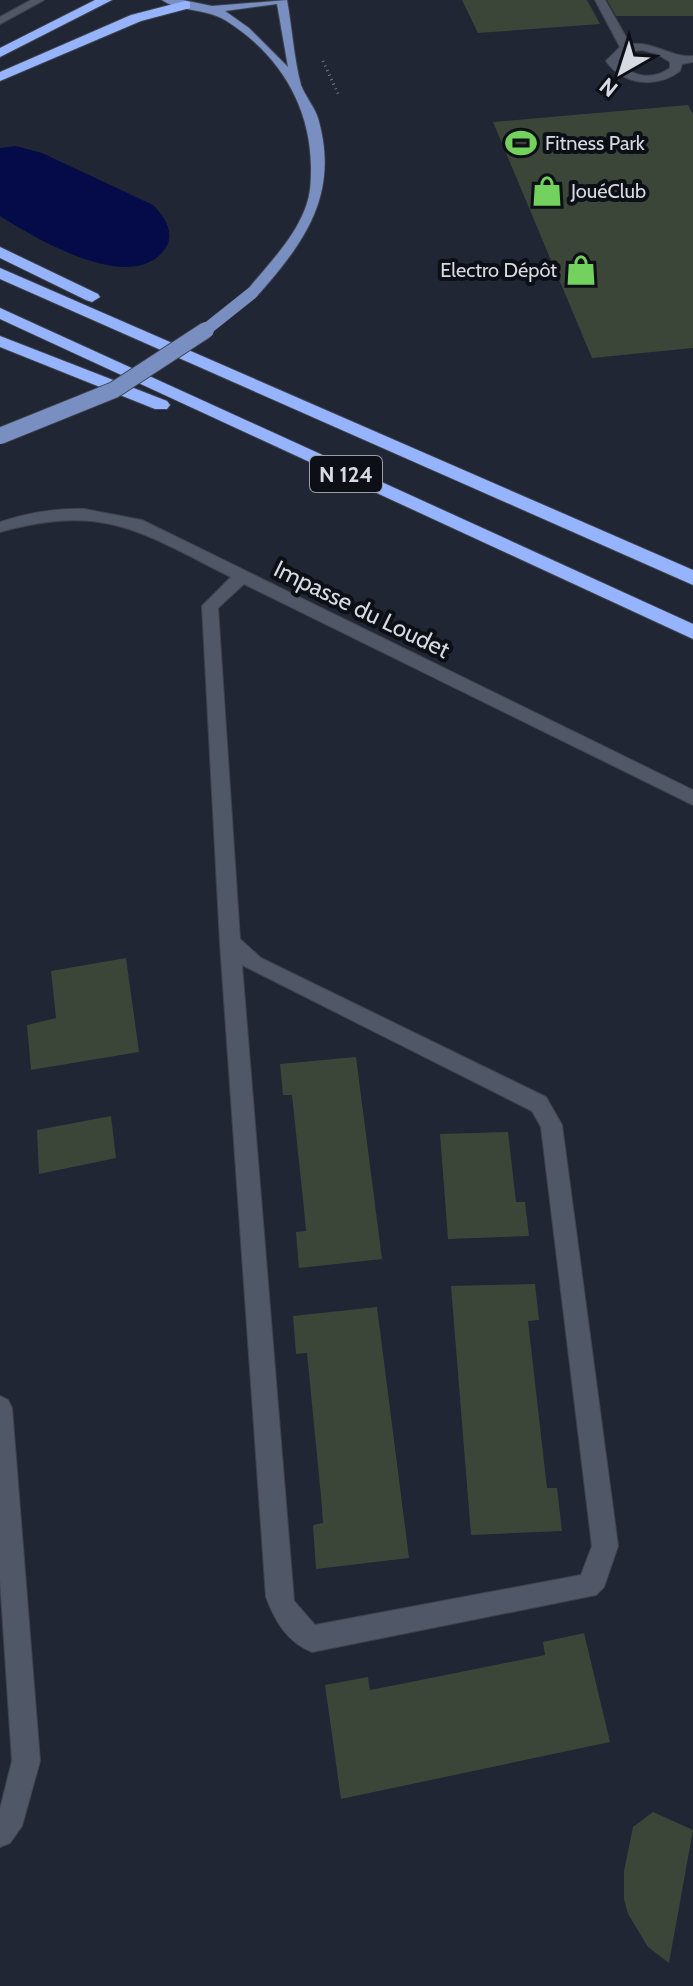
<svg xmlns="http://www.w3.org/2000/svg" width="693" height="1986" font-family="Cabin,sans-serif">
<rect width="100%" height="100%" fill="#202633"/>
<path fill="#050b49" d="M16 146 42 153 153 205C164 216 176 233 165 249 131 296 35 238 0 216V148Z"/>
<path fill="#3b4639" d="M462 0H587L600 24 478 33Z
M607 0H693V16H616Z
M688 105 693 114V348L592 358 493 122Z
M126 958 139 1052 31 1070 27 1025 56 1018 51 971Z
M356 1057 382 1259 299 1268 296 1232 306 1231 304 1209 292 1095H283L280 1064Z
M111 1116 116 1158 39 1174 37 1130Z
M508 1132 516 1202H525L529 1236 448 1239 440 1134Z
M535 1284 539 1320 528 1321 547 1488H557L562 1531 471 1535 451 1286Z
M377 1307 409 1558 316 1569 313 1525 323 1523 321 1496 307 1353 296 1354 293 1316Z
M584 1633 610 1742 341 1799 325 1685 368 1677 370 1690 396 1685 545 1655 543 1642Z
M653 1812 693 1830 669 1963 648 1947 628 1914 624 1899V1871L633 1827Z"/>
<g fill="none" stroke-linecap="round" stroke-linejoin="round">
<defs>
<path id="minor" d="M31 0H44L0 24V17Z
M595 0H605L630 44C654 41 671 58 693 56V62L682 64 680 71C656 89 623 85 606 61L620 47ZM642 50 657 54 670 62V68C653 80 632 78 618 61L628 52Z
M84 509 142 520 693 790V805L244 584 218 608 240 939 261 958 546 1097 562 1125 618 1546 604 1587 596 1595 312 1652C287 1642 275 1621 266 1597L220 943 202 606 231 577C140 532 105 503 0 532V522C28 513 55 508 84 509ZM242 965 532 1111 541 1127 592 1546 581 1575 315 1625 294 1601Z
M0 1396 8 1400 12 1408 40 1761 22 1826 10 1843 0 1847V1809L12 1761 0 1580Z"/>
<path id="major" d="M162 0H183L212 6 287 0C292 27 294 60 301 85 305 96 314 106 318 118 340 194 305 242 257 296L245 293C267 265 292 242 305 209 311 194 311 181 311 166 310 104 278 53 225 20 205 8 179 12 162 0ZM277 4 288 67 249 28 225 11Z"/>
<path id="highway" d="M95 0H112L0 57V48Z
M185 1 190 2V8L141 21 0 81V72L131 15Z
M0 247 98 294 100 297 92 302 86 300 0 258Z
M0 268 693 570V585L0 279Z
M0 308 693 624V639L0 319Z
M0 336 167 401 170 405 167 409H155L0 347Z"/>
</defs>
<use href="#minor" stroke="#3f434f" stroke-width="2"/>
<use href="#major" stroke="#3f434f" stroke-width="2"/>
<use href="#highway" stroke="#3f434f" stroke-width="2"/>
<path stroke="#727783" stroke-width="3" stroke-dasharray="1 4" stroke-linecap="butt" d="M323 61 339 96"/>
<use href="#minor" fill="#505766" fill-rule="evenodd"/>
<use href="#major" fill="#7a8fc1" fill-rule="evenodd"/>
<use href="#highway" fill="#96b4fe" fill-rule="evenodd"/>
<defs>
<path id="major-bridge-far1" d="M203 332 252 293"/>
<path id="major-bridge" d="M0 436 114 390 206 330"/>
</defs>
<use href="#major-bridge-far1" stroke="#3f434f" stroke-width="13" stroke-linecap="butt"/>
<use href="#major-bridge" stroke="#3f434f" stroke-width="18" stroke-linecap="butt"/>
<use href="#major-bridge-far1" stroke="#7a8fc1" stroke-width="12"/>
<use href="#major-bridge" stroke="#7a8fc1" stroke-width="16"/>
</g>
<defs>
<symbol id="stadium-bare" viewBox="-9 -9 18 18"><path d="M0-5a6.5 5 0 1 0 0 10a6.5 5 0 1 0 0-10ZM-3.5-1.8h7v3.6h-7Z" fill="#72d25d" stroke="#0c0f15" stroke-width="2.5" paint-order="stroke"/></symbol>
<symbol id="shop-bare" viewBox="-9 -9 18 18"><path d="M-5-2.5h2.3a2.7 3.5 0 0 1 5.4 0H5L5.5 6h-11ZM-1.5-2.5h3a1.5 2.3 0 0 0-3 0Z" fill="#72d25d" stroke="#0c0f15" stroke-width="2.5" paint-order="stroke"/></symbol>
</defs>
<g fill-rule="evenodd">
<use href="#stadium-bare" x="499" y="121" width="44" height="44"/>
<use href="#shop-bare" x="525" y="169" width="44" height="44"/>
<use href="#shop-bare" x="559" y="248" width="44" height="44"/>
</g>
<g text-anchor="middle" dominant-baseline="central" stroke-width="8" stroke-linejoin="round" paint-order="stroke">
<g font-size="20" fill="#d6dae3" stroke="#0c0f15" text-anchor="start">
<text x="545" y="143">Fitness Park</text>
<text x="571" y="191">JouéClub</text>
<text x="557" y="270" text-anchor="end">Electro Dépôt</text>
</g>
<rect fill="#0c0f15" stroke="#999da5" stroke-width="2" x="310" y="456" width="72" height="36" rx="6"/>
<g font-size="22" font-weight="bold" fill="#d6dae3">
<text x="346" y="474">N 124</text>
</g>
<g font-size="24" fill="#d6dae3" stroke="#0c0f15">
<text transform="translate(362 609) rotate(26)">Impasse du Loudet</text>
</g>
</g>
<g transform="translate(621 72) rotate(219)" stroke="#0c0f15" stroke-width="6" paint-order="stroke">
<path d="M0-6L14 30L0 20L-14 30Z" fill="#d6dae3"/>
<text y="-12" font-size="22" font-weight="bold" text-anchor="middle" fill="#d6dae3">N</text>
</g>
</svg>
